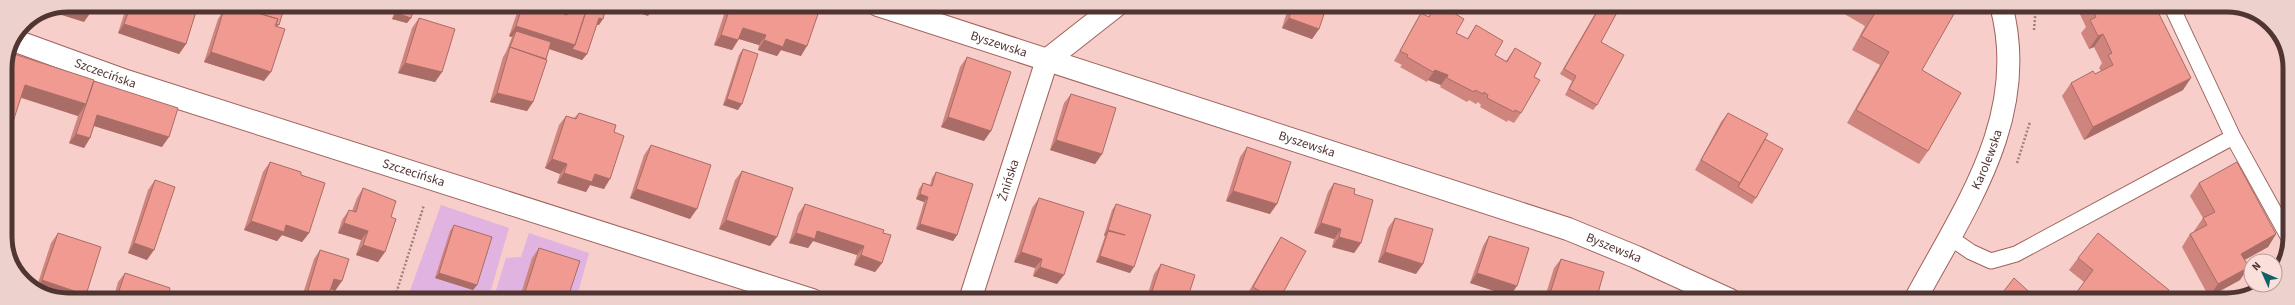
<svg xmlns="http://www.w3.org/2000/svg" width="2295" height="305" font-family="'Source Sans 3',sans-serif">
<rect width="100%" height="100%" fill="#f7cec9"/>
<path fill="#e0b3e0" d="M441 205 509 228 488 300 407 299Z
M529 233 589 253 576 300H493L506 258 521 257Z"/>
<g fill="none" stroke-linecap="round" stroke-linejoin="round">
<defs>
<path id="lane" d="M2233 137 2289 238
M1949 237 1971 252 1991 261 2016 254 2233 137 2171 5"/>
<g id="street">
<path id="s1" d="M878 5 1568 229 1636 257 1730 300"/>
<path id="s2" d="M16 41 126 81 812 300"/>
<path id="s3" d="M970 300 1047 60 1117 5"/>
<path id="s4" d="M1915 300C1965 207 2031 116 2001 5"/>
</g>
</defs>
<use href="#lane" stroke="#9f635d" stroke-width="17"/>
<use href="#street" stroke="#9f635d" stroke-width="24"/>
<path stroke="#a07e7a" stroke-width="2.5" stroke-dasharray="2 2" stroke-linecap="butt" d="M2034 30 2036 5
M2017 163 2030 122
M394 300 424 205"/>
<use href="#lane" stroke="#fff" stroke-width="15"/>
<use href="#street" stroke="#fff" stroke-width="22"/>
</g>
<path fill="#cf847d" d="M127 5H198L186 44 179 54 118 33Z
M225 5H285L278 26 264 81 204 62 218 19 222 13Z
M379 5H415L411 18 407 23 392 19 394 13 378 8Z
M521 5H538L564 14 567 5H598L599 25H596L587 54 582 60 549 49 533 102 527 111 490 102 503 57 506 52 512 37 509 36 518 10Z
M727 5H800L801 56 781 50 777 56 758 50 759 45 739 39 732 50 714 45Z
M1289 5H1312L1311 10 1319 29 1312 39 1282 28Z
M1436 5 1456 33 1467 39 1476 25 1495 55 1506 61 1515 48 1534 77 1521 113 1514 123 1508 120 1507 122 1480 107 1481 105 1478 102 1476 104 1469 100 1467 102 1440 87 1441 85 1428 80 1427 82 1400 67 1402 65 1394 61 1415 23 1421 13 1428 17Z
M1600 5H1621L1601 42 1597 105 1593 110 1565 95 1572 81 1560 74Z
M1829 5H1942L1922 70 1928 151 1919 164 1847 123 1880 65 1852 50 1865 26Z
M2078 5 2155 6 2183 90 2084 140 2062 96 2071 83 2095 74 2101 71 2099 68 2102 63 2094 47 2089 49 2081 33 2086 27 2077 8Z
M419 18 442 72 435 82 398 73 412 28Z
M743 49 738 110 723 105 739 55Z
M967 57 984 141 941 127 960 67Z
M5 68 94 81 162 147 94 126 90 138 84 148 69 143 78 116 21 98Z
M1071 94 1102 154 1095 164 1050 150 1064 103Z
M579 113 614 132 604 189 590 185 586 192 557 183 560 174 545 168 559 125 566 116 574 118Z
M1728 113 1756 198 1752 204 1695 170 1721 122Z
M651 145 690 219 630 198 644 155Z
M1247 147 1270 214 1226 201 1240 157Z
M270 162 301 175 309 233 302 242 282 235 277 241 244 230 263 172Z
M742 171 770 246 719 229 735 180Z
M936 172 957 235 953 241 916 229 924 202 916 199 919 189 923 183 930 185 932 178Z
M155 180 147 260 128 253 148 190Z
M1334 183 1361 243 1354 253 1332 247 1334 239 1314 233 1328 192Z
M2199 183 2276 234 2268 247 2245 260 2240 280 2209 297 2182 247 2190 234 2195 232 2194 231 2203 218 2190 196Z
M363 188 391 217 378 262 356 255 361 240 338 233 342 220 349 210 352 211 357 198Z
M1039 198 1057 284 1033 276 1035 268 1014 262 1032 208Z
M805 204 883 233 882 263 875 272 854 265 857 255 813 241 808 248 789 243 798 214Z
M1116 204 1130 273 1096 262 1105 236 1104 235 1112 210Z
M1395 218 1416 274 1378 262 1388 228Z
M454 225 477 285 473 290 435 278 450 231Z
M58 233 83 299H64L50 295 36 289 51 243Z
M1489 236 1510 296 1470 283 1483 246Z
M1281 237 1279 300H1261L1248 293 1277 243Z
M539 248 567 300H519L532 258Z
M320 250 335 291 330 289 327 300H301L314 259Z
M2078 258 2169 290 2162 300H2071L2084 282 2069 270Z
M1561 259 1596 300H1544L1554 268Z
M1161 264 1187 300H1146L1154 274Z
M125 273 167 300H113L118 282Z"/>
<path fill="#a96c66" d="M68 5 91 12 84 22 52 12Z
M380 5H399L394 13 378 8Z
M616 5H653L655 6 648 16Z
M396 13 411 18 407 23 392 19Z
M599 18 603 19 599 25 595 24Z
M1289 18 1319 29 1312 39 1282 28Z
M124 24 186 44 179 54 118 33Z
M516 26 575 45 587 54 582 60 514 37 516 31 512 37 509 36Z
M743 28 766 35 759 45 736 38Z
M2103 34 2094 47 2089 49 2098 36Z
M721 35 738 40 732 50 714 45Z
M786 39 807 46 801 56 781 50 777 56 758 50 764 40Z
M211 52 271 72 264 81 204 62Z
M405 63 442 72 435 82 398 73Z
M1435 70 1448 75 1441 85 1428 80Z
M2191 78 2183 90 2084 140 2093 127Z
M25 85 86 104 78 116 17 96Z
M497 93 533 102 527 111 490 102Z
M727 99 742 104 738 110 723 105Z
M97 115 169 137 162 147 91 125Z
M948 117 991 131 984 141 941 127Z
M76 134 90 138 84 148 69 143Z
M1056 140 1102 154 1095 164 1050 150Z
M552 159 567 164 560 174 545 168Z
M564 173 595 174 610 179 604 189 590 185 586 192 557 183Z
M636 189 697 209 690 219 630 198Z
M1233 191 1277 204 1270 214 1226 201Z
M920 194 928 197 924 202 916 199Z
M726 220 777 237 770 246 719 229Z
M251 221 286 225 309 233 302 242 282 235 277 241 244 230Z
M344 223 368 231 361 240 338 233Z
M1321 223 1341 229 1334 239 1314 233Z
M920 224 957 235 953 241 916 229Z
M1108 230 1125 235 1108 231 1105 236 1104 235Z
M817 231 864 246 857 255 813 241 808 248 789 243 796 233Z
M2276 234 2268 247 2233 266 2241 254Z
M1339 237 1361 243 1354 253 1332 247Z
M134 243 154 250 147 260 128 253Z
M363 245 385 252 378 262 356 255Z
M1021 252 1042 259 1035 268 1014 262Z
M1385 252 1423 264 1416 274 1378 262Z
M861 255 882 263 875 272 854 265Z
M1100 256 1134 267 1130 273 1096 262Z
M1040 267 1064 275 1057 284 1033 276Z
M2249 267 2240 280 2209 297 2218 284Z
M439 273 477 285 473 290 435 278Z
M1477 273 1517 286 1510 296 1470 283Z
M334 279 342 281 335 291 327 288Z
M42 280 86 295 83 299H64L50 295 37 289Z
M525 292 547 300H520Z
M1151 294 1168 300H1148Z"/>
<path fill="#f19a91" stroke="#a96c66" d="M68 5H93L91 12Z
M131 5H198L186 44 124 24Z
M226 5H285L279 25 276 24 278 19 234 6 231 10 225 8Z
M399 5H415L411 18 396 13 397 8Z
M523 5H538L567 15 570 5H588L575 45 516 26Z
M588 5H598L606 8 603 19 599 18 587 54 572 49 575 45Z
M731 5H800L819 11 807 46 786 39 783 47 764 40 766 35 743 28 738 40 721 35Z
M1293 5H1312L1311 10 1324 14 1319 29 1289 18Z
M1436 5H1440L1464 19 1456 33 1468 39 1476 25 1503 41 1495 55 1507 62 1515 48 1541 63 1534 77 1540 80 1521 113 1515 110 1514 112 1487 98 1488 95 1484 92 1483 94 1475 90 1474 92 1447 78 1448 75 1435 70 1433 72 1407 57 1408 55 1400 51 1421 13 1429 17Z
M1601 5H1621L1601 42 1624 55 1597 105 1569 89 1576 76 1564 69Z
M1861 5H1942L1955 12 1922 70 1961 93 1928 151 1856 110 1889 52 1861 36 1875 13Z
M2090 5 2155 6 2191 78 2093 127 2071 83 2093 71 2095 74 2113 65 2108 55 2112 53 2103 34 2098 36 2090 20 2096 17Z
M234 6 278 19 275 26 285 29 271 72 211 52 224 9 232 11Z
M419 18 455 29 442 72 405 63Z
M516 31 551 42 546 59 510 47Z
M510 47 547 60 533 102 497 93Z
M743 49 758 54 742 104 727 99Z
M11 53 94 80 86 104 25 85 6 143 5 68Z
M967 57 1011 72 991 131 948 117Z
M94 81 178 108 169 137 97 115 90 138 76 134Z
M1071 94 1116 108 1102 154 1056 140Z
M579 113 616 125 614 132 624 136 610 179 595 174 592 182 564 173 567 164 552 159 566 116 576 119Z
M1728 113 1768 134 1740 183 1701 160Z
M1765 139 1783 149 1756 198 1738 187Z
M651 145 711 165 697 209 636 189Z
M1247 147 1291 162 1277 204 1233 191Z
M270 162 301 172V175L325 183 309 233 286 225 284 232 251 221Z
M2237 162 2276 234 2241 254 2249 267 2218 284 2190 234 2207 225 2203 218 2215 212 2199 183Z
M742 171 793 188 777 237 726 220Z
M936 172 973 184 957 235 920 224 928 197 920 194 923 183 932 186Z
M155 180 175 187 154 250 134 243Z
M1334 183 1355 189 1354 194 1373 200 1361 243 1339 237 1341 229 1321 223Z
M363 188 396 201 391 217 396 219 385 252 363 245 368 231 344 223 349 210 356 212Z
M1039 198 1084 212 1064 275 1040 267 1042 259 1021 252Z
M805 204 884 230 883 233 891 235 882 263 861 255 864 246 817 231 815 239 796 233Z
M1116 204 1151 215 1134 267 1100 256 1108 231 1125 235 1108 230Z
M1395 218 1433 229 1423 264 1385 252Z
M454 225 492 237 477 285 439 273Z
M58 233 101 247 86 295 42 280Z
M2098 233 2169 290 2161 300H2071L2093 270 2078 258Z
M1489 236 1529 248 1517 286 1477 273Z
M1281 237 1306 251 1279 300H1275L1253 287Z
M539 248 580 261 567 300H547L525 292Z
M320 250 349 259 342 281 334 279 327 300H305Z
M1561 259 1604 272 1596 300H1548Z
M1161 264 1195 275 1187 300H1168L1151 294Z
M125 273 170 288 167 300H116Z
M2014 278 2038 300H1997Z"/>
<g text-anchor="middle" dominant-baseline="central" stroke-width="3.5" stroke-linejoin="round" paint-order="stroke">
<g font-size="13" fill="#503532" stroke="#fbdfdb">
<text stroke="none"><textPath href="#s1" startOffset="127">Byszewska</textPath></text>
<text stroke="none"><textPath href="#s2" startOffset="95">Szczecińska</textPath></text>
<text stroke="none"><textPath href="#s1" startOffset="451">Byszewska</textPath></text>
<text stroke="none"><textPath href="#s4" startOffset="158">Karolewska</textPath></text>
<text stroke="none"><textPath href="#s2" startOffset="419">Szczecińska</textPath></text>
<text stroke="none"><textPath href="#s3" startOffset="126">Żnińska</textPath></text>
<text stroke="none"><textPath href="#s1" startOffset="775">Byszewska</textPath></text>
</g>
</g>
<path d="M0 0H2295V305H0ZM68 12H2227A56 56 0 0 1 2283 68V237A56 56 0 0 1 2227 293H68A56 56 0 0 1 12 237V68A56 56 0 0 1 68 12Z" fill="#edd1cd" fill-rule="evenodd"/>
<path fill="none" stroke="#503532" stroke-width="5" d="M68 12H2227A56 56 0 0 1 2283 68V237A56 56 0 0 1 2227 293H68A56 56 0 0 1 12 237V68A56 56 0 0 1 68 12Z"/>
<g transform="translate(2263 273) rotate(315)"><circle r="19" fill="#fbdfdb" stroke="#b79b97"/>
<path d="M0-3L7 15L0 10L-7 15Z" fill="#116169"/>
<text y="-6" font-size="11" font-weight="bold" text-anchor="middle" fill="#503532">N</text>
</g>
</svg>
